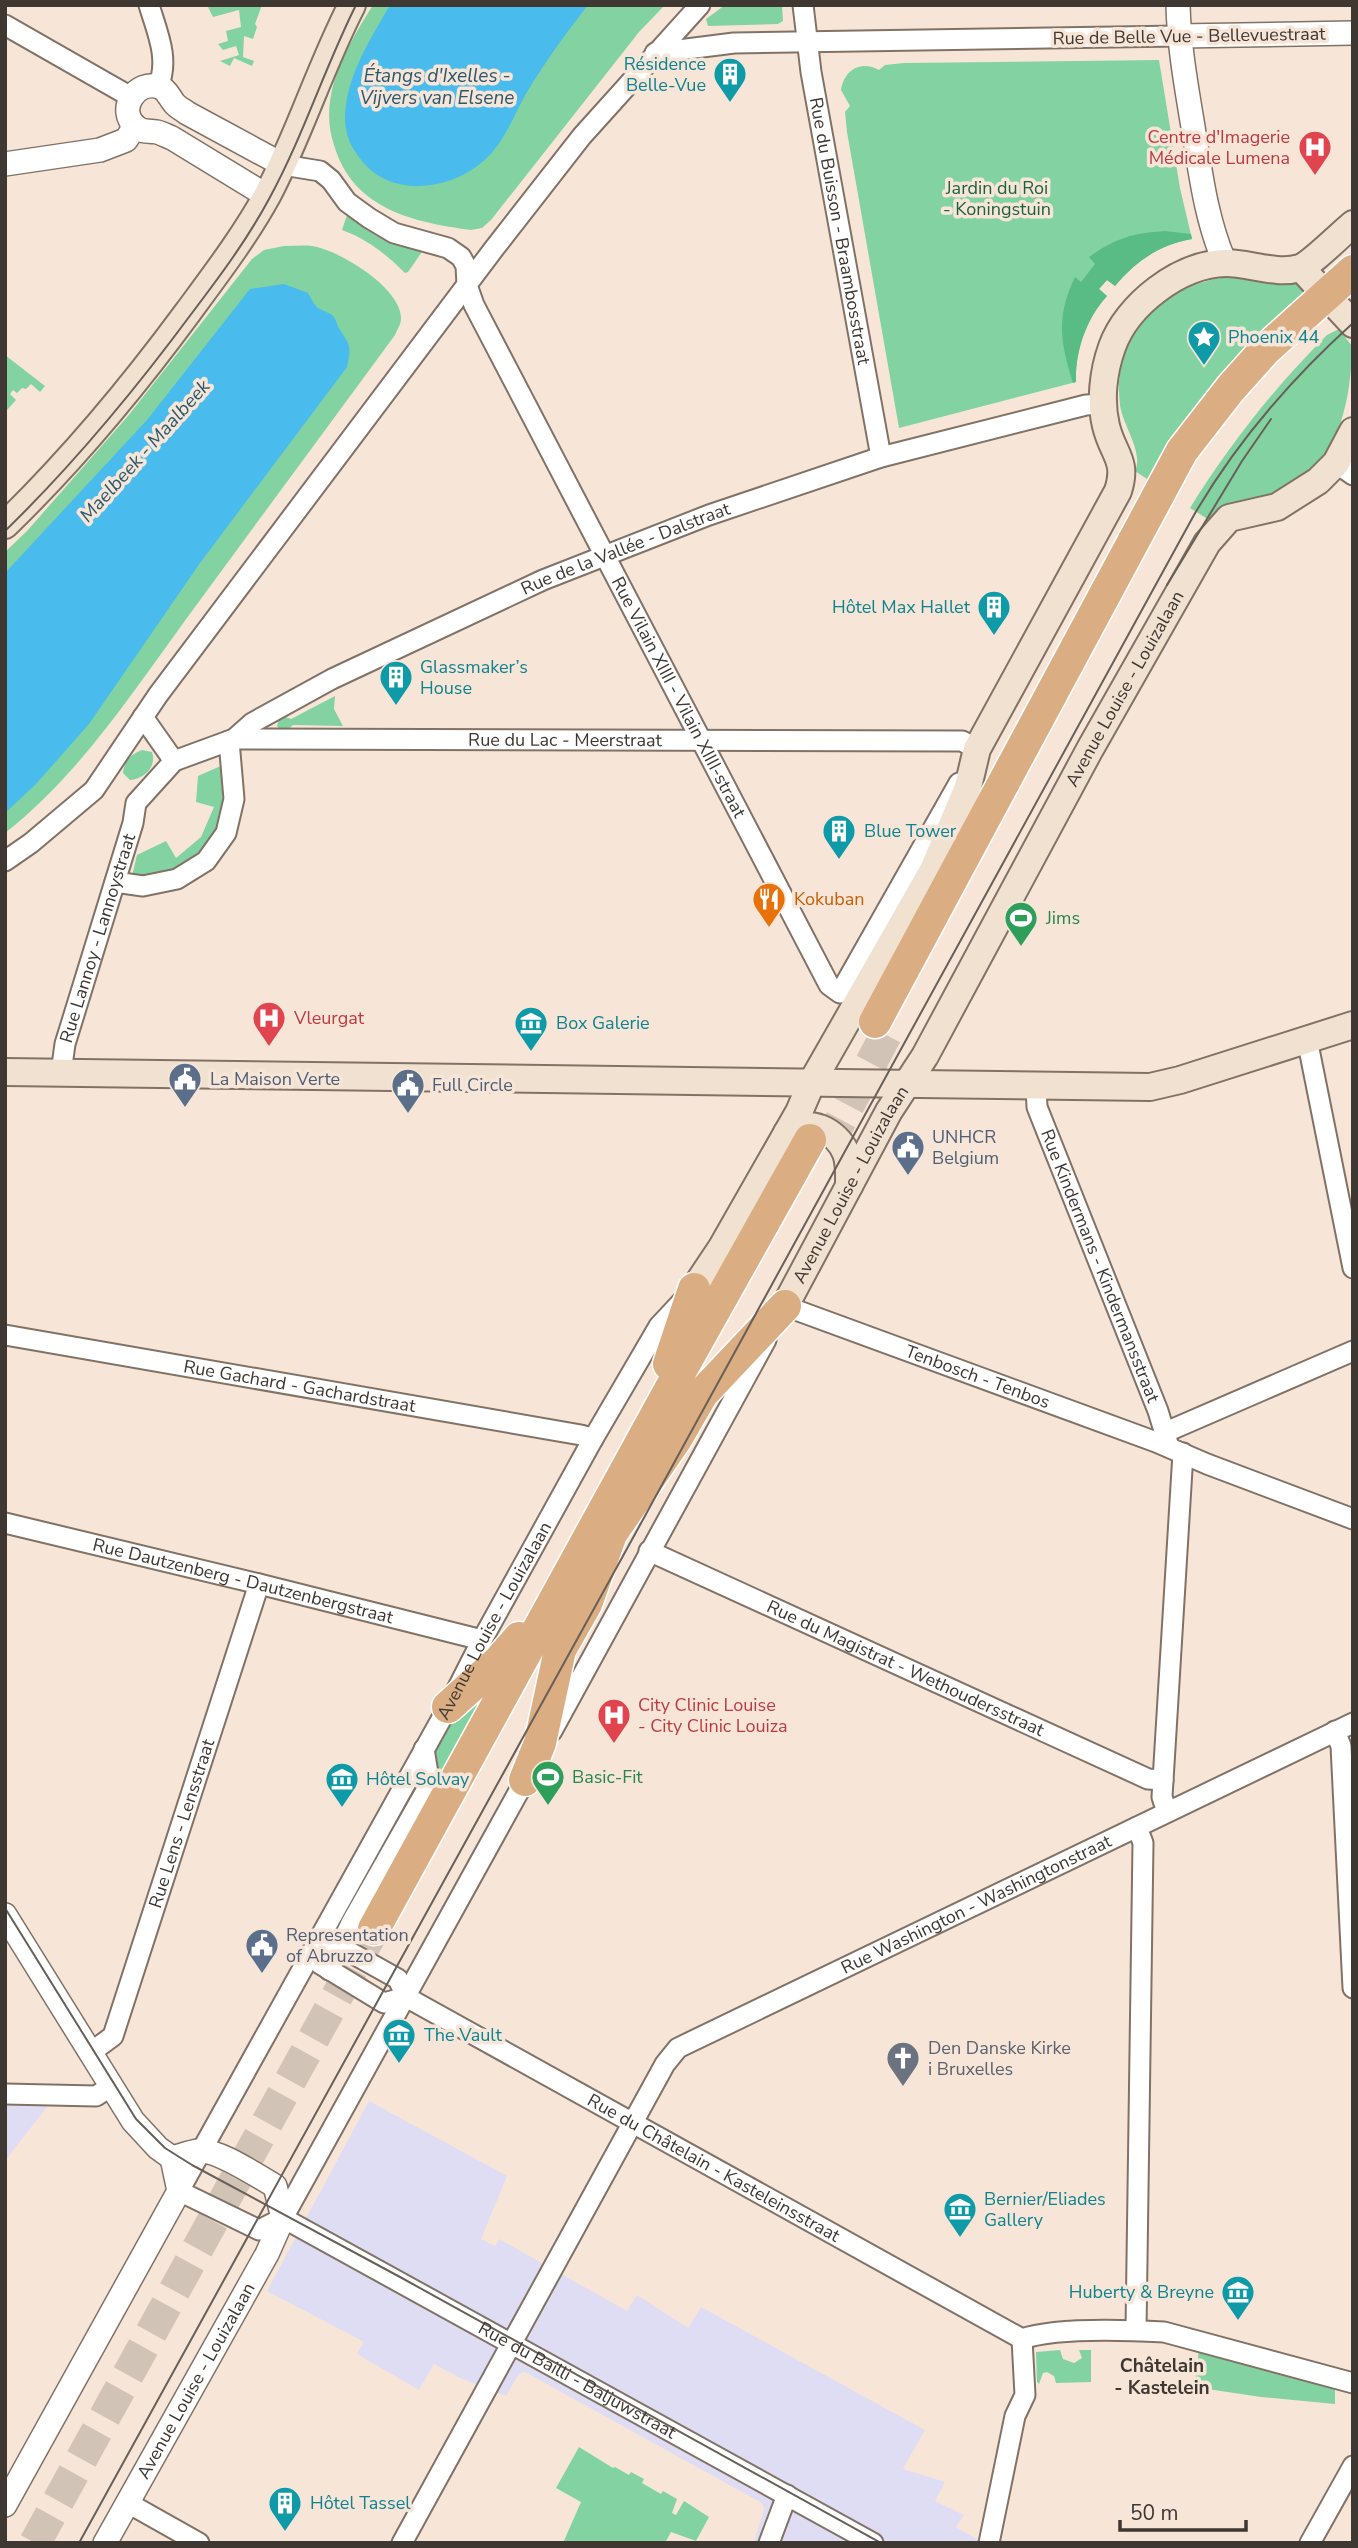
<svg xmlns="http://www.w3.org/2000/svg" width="1358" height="2548" font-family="'Nunito Sans',sans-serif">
<rect width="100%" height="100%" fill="#f7e6d8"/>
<path fill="#dfddf3" d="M369 2101 507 2176 481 2239 495 2246 499 2239 627 2311 637 2295 688 2328 701 2307 925 2430 903 2469 945 2482 935 2501 964 2515 956 2527 983 2543H754L764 2509 762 2503 525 2372 519 2374 506 2396 460 2378 434 2364 419 2390 357 2354 364 2342 267 2291Z
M5 2102 50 2103 5 2161Z"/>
<path fill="#83d2a2" d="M211 5H262L255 24 257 27 253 39 244 36 243 57 254 61 252 66 234 58 230 66 220 61 239 55 236 46 223 50 218 44 228 41 226 31 241 27 239 10 213 17 208 7Z
M373 5H665L639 32 491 220 482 228 471 230C412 222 353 209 334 145 327 125 328 103 334 82 342 55 358 29 373 5Z
M725 5H782L783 21 778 24 708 26 706 19Z
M1159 60 1180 188 1192 239C1159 245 1136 261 1115 286L1107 280 1099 289 1107 296C1086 319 1075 352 1076 382L899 428 847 132 845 112 850 106 841 90C844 70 861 60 879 70L885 65 904 63Z
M348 212 424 249 408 272 405 273C386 254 367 239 342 230Z
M284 246C293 246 303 245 312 246 339 250 402 288 401 319 401 324 397 330 395 335 325 431 254 526 184 622 130 696 78 776 5 833V552L27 531 128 416 252 259 264 250Z
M1230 277 1297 280 1308 293 1153 483 1135 471C1144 453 1123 426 1120 405 1111 335 1163 283 1230 277Z
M1339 329 1352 346C1351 399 1341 451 1296 485 1290 490 1280 493 1272 496 1253 505 1233 514 1214 523L1190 508C1230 444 1274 388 1327 335Z
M5 355 45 386 40 392 31 384 26 389 22 388 17 393 13 390 10 394 16 400 7 410Z
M335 696 334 709 343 726 293 725 283 734 277 726 280 715 291 719Z
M142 750 152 752C157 767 144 779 130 780L123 773C124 761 131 754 142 750Z
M223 765C224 777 228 792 226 804 217 847 179 886 132 876L137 855 166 841 176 858 201 837 214 807 196 802 198 776Z
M500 1669 441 1780 433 1753 437 1735Z
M1060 2350 1063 2359 1074 2363 1082 2358 1079 2350H1091V2382L1056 2383 1054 2376 1047 2372 1043 2373 1039 2384 1037 2382 1036 2352Z
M1199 2350 1335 2385V2404L1261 2397 1194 2387Z
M579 2447 613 2468 615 2467 629 2475 631 2472 644 2479 642 2483 661 2494 663 2491 677 2499 672 2513 676 2515 684 2501 709 2517 696 2541 671 2532 665 2543H563L581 2502 556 2488Z"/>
<path fill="#5abc85" d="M1165 231 1191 234 1192 239C1159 245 1136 261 1115 286L1107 280 1099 289 1107 296C1086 319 1075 352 1076 382L1073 383C1060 342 1056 316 1075 277L1081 282 1095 264 1089 257C1116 238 1133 233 1165 231Z"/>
<path fill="#49bbec" d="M390 5H588C566 33 545 62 527 92 513 116 504 145 481 163 447 191 391 197 362 161 351 148 345 134 345 118 346 76 370 40 390 5Z
M284 284 308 293C319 313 315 305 332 315 336 318 337 326 340 330 351 346 351 347 347 367L200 563 89 724 36 784 5 813V573L147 420 250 289Z"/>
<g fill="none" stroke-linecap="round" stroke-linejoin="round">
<path stroke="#d2c3b7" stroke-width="32" stroke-dasharray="32 16" stroke-linecap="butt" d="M826 1148 889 1029
M35 2543 374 1929"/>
<defs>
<g id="minor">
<path d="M149 5C157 32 170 59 158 87"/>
<path id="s1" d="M803 5 811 72 881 457"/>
<path d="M5 25 131 97"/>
<path d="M655 53 734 43 1179 36"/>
<path id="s2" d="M283 165 320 171 331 180 347 202 369 218 394 233 448 248 461 257 466 266 467 285 474 305 829 985 840 993 959 783"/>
<path d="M1336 463 1353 475"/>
<path d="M143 717 174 761"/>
<path id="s3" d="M234 739 962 741 977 749"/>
<path d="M5 861 31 843 94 790 158 695 493 250 582 136 700 5"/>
<path d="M115 882 143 886 177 879 206 861 226 833 234 799 229 741"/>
<path d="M1307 1039 1353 1268"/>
<path id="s4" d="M61 1073 65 1044 133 823 136 803 174 761 234 739 252 723 332 679 543 580 709 515 881 457 1086 405 1103 404"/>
<path id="s5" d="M1036 1086 1037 1107 1158 1411 1169 1447"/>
<path id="s6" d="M781 1314 785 1306 1156 1442 1207 1464 1353 1519"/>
<path id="s7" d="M5 1335 581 1435 593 1439"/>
<path d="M1166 1432 1353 1351"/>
<path id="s8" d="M5 1523 259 1584 482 1640"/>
<path id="s9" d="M649 1551 1148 1779 1163 1780"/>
<path d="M552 1731 766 1340"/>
<path d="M1335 1731 1341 1746 1353 1988"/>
<path id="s10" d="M529 1773 283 2218 259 2230 179 2191 448 1707 482 1640 593 1439 659 1326 688 1295"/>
<path d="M1167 1812 1162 1797 1183 1453"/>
<path d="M330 1941 398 1979 406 1997"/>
<path d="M320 1964 384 2003 406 1997"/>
<path d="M329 1970 351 1923 427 1789 429 1779 424 1749"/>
<path id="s11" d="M406 1997 1022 2339"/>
<path id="s12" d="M90 2053 113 2036 259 1584"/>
<path d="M5 2094 96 2096 110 2087"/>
<path id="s13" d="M283 2218 873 2543"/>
<path d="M1136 2330 1143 1843 1137 1827"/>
<path d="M1022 2339C1056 2327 1127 2330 1164 2332L1353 2383"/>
<path d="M128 2503 199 2543"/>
<path id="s14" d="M402 2543 665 2064 678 2048 1353 1723"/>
<path d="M769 2543 787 2495"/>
<path d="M989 2543 1015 2416 1025 2395 1022 2339"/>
<path d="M1310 2543 1353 2466"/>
</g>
<g id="tertiary">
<path d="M1178 5C1179 48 1187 90 1194 133 1201 177 1207 222 1225 263"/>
<path d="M1179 36 1353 33"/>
<path d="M5 164 100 150 126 140 135 126"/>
<path d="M267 196 172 138C167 136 161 133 157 132 149 130 143 133 136 127 116 110 136 79 160 87 168 91 169 97 174 103 177 107 183 110 187 113L283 165"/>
<path d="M5 1915 133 2121 158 2148 172 2158"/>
<path d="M5 2505 179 2191 172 2158"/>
<path id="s15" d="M105 2543 267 2254 283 2218 275 2186C257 2176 218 2149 199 2151 190 2152 180 2156 172 2158"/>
</g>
<g id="secondary">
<path d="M1301 268 1353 324"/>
<path d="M5 525C72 460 132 388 188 312 216 274 245 236 268 194 300 133 320 67 352 5"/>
<path d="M5 1072 1150 1087 1180 1080 1353 1025"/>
<path d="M787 1133C807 1116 837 1131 846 1153 850 1164 849 1175 849 1186"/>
<path d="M694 1289 722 1247 799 1112 812 1082 933 870 968 787 977 749 1118 491C1128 460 1113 455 1106 426 1100 401 1103 372 1112 347 1127 305 1179 264 1226 263 1249 263 1276 275 1300 268 1311 264 1342 233 1353 224"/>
<path id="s16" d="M785 1306 889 1111 925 1056 1090 749 1207 543 1229 518 1277 507 1318 481 1336 463 1353 431"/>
</g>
<path id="trunk" d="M875 1022 1182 451 1231 388 1265 350 1353 271
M669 1364 694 1289
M448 1707 498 1662 519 1638
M525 1780 540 1743 560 1650 586 1604 611 1534 676 1439 702 1394 785 1306
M374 1929 672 1386 810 1140"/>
</defs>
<use href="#minor" stroke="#817265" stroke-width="23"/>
<use href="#tertiary" stroke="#817265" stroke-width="26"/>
<use href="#secondary" stroke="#817265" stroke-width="30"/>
<use href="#trunk" stroke="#fff" stroke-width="35"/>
<use href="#minor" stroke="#fff" stroke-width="19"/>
<use href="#tertiary" stroke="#fff" stroke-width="23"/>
<use href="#secondary" stroke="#f1e1d0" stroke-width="26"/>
<use href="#trunk" stroke="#daae82" stroke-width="32"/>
<path stroke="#685f58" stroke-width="2" d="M5 531C74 464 135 390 192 313 220 276 247 240 269 199 303 137 324 69 356 5
M1167 585 1242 461 1271 419
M5 1908 136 2119 165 2148 192 2165 400 2277 881 2543
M79 2543 612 1576 1194 515C1237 441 1290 380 1353 323"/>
</g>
<defs>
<symbol id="building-pin" viewBox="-11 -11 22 30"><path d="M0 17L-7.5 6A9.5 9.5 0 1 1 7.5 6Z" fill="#0f9aa8" stroke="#f7e6d8"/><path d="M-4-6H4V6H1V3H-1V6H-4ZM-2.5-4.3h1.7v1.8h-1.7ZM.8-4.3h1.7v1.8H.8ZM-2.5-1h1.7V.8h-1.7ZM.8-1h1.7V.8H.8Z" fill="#fff"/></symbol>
<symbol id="hospital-pin" viewBox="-11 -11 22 30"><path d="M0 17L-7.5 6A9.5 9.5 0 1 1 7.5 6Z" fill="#e0444e" stroke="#f7e6d8"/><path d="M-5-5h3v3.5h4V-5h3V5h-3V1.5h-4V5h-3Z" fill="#fff"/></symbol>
<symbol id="sight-pin" viewBox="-11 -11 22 30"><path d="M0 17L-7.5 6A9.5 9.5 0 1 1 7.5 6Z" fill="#0f9aa8" stroke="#f7e6d8"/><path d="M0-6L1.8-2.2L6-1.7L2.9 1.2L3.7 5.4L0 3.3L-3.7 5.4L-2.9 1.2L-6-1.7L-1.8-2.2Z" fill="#fff"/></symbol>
<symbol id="restaurant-pin" viewBox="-11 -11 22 30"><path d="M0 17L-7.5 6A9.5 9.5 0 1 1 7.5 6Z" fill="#e8710a" stroke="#f7e6d8"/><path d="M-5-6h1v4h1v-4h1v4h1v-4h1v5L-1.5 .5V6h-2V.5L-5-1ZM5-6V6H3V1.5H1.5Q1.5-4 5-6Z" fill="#fff"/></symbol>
<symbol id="stadium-pin" viewBox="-11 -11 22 30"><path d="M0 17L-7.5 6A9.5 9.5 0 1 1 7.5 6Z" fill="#2e9e5b" stroke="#f7e6d8"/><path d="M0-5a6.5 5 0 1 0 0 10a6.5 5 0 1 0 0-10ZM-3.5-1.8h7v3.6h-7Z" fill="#fff"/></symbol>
<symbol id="museum-pin" viewBox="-11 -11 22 30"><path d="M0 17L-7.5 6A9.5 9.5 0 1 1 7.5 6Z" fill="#0f9aa8" stroke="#f7e6d8"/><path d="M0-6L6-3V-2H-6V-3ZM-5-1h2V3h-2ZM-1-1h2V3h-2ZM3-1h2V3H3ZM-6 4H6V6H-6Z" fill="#fff"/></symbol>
<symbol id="civic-pin" viewBox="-11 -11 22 30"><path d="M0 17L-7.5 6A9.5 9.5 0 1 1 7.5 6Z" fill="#5c6f8a" stroke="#f7e6d8"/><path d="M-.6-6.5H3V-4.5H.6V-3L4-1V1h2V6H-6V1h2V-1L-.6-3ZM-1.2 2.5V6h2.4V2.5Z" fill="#fff"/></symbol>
<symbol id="church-pin" viewBox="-11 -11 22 30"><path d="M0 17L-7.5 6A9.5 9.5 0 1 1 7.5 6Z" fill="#6b7280" stroke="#f7e6d8"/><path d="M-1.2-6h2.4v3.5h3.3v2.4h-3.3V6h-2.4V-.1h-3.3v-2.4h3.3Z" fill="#fff"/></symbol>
</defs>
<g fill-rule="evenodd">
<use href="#building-pin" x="711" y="55" width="38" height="52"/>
<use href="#hospital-pin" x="1296" y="128" width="38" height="52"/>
<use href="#sight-pin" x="1185" y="318" width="38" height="52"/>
<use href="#building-pin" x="975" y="588" width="38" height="52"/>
<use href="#building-pin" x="377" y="658" width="38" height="52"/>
<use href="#building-pin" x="820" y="812" width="38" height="52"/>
<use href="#restaurant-pin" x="750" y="880" width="38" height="52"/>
<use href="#stadium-pin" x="1002" y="899" width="38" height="52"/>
<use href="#hospital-pin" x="250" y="999" width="38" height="52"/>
<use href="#museum-pin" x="512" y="1004" width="38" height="52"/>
<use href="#civic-pin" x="166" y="1060" width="38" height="52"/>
<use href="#civic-pin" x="389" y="1066" width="38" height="52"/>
<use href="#civic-pin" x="889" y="1128" width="38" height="52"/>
<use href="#hospital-pin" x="595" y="1696" width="38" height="52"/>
<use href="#stadium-pin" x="529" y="1758" width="38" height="52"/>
<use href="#museum-pin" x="323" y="1760" width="38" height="52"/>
<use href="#civic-pin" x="243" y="1926" width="38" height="52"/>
<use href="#museum-pin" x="380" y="2016" width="38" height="52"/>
<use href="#church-pin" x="884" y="2039" width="38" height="52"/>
<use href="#museum-pin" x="941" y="2190" width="38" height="52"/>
<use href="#museum-pin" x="1219" y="2273" width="38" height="52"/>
<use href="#building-pin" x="266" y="2484" width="38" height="52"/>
</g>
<g text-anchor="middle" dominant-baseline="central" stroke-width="7" stroke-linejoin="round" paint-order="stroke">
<g font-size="18" fill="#3e3732" stroke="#f7e6d8">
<text transform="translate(1189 36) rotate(-1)">Rue de Belle Vue - Bellevuestraat</text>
<text stroke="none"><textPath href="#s1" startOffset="229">Rue du Buisson - Braambosstraat</textPath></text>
<text stroke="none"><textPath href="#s4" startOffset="838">Rue de la Vallée - Dalstraat</textPath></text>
<text stroke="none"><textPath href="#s16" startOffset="705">Avenue Louise - Louizalaan</textPath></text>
<text stroke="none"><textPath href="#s2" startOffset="700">Rue Vilain XIIII - Vilain XIIII-straat</textPath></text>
<text stroke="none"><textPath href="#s3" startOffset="331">Rue du Lac - Meerstraat</textPath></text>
<text stroke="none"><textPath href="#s4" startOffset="140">Rue Lannoy - Lannoystraat</textPath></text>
<text stroke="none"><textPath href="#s16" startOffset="138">Avenue Louise - Louizalaan</textPath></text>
<text stroke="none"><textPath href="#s5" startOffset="192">Rue Kindermans - Kindermansstraat</textPath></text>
<text stroke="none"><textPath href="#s6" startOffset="214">Tenbosch - Tenbos</textPath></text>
<text stroke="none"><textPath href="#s7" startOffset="299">Rue Gachard - Gachardstraat</textPath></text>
<text stroke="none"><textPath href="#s8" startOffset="245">Rue Dautzenberg - Dautzenbergstraat</textPath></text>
<text stroke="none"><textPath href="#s10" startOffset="1276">Avenue Louise - Louizalaan</textPath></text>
<text stroke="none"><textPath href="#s9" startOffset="282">Rue du Magistrat - Wethoudersstraat</textPath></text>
<text stroke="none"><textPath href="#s12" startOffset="252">Rue Lens - Lensstraat</textPath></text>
<text stroke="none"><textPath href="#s14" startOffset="898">Rue Washington - Washingtonstraat</textPath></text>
<text stroke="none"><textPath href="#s11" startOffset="352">Rue du Châtelain - Kasteleinsstraat</textPath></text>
<text stroke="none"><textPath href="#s13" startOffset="336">Rue du Bailli - Baljuwstraat</textPath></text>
<text stroke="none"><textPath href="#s15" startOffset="186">Avenue Louise - Louizalaan</textPath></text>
</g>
<g font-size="18" fill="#0d838f" stroke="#f7e6d8" text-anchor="start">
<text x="706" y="64" text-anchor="end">Résidence<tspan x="706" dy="21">Belle-Vue</tspan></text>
<text x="1228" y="337">Phoenix 44</text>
<text x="970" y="607" text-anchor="end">Hôtel Max Hallet</text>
<text x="420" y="667">Glassmaker’s<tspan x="420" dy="21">House</tspan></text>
<text x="864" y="831">Blue Tower</text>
<text x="556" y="1023">Box Galerie</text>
<text x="366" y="1779">Hôtel Solvay</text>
<text x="424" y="2035">The Vault</text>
<text x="984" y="2199">Bernier/Eliades<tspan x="984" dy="21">Gallery</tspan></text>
<text x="1214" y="2292" text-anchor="end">Huberty &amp; Breyne</text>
<text x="310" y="2503">Hôtel Tassel</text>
</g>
<g font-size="18" fill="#be3a42" stroke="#f7e6d8" text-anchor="start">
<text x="1290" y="137" text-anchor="end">Centre d'Imagerie<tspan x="1290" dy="21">Médicale Lumena</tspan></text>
<text x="294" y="1018">Vleurgat</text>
<text x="638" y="1705">City Clinic Louise<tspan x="638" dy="21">- City Clinic Louiza</tspan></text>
</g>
<g font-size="18" fill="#1b623e" stroke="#f7e6d8">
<text x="997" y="188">Jardin du Roi<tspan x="997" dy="21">- Koningstuin</tspan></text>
</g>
<g font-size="18" fill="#c56008" stroke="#f7e6d8" text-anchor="start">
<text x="794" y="899">Kokuban</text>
</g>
<g font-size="18" fill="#27864d" stroke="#f7e6d8" text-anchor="start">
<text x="1046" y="918">Jims</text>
<text x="572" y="1777">Basic-Fit</text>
</g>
<g font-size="18" fill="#4e5e75" stroke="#f7e6d8" text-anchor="start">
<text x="210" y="1079">La Maison Verte</text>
<text x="432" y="1085">Full Circle</text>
<text x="932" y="1137">UNHCR<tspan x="932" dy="21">Belgium</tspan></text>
<text x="286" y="1935">Representation<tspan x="286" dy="21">of Abruzzo</tspan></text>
</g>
<g font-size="18" fill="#5b616d" stroke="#f7e6d8" text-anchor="start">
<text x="928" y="2048">Den Danske Kirke<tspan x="928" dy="21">i Bruxelles</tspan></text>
</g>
<g font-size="19" font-style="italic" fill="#29576d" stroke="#f7e6d8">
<text x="437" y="76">Étangs d'Ixelles -<tspan x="437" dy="22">Vijvers van Elsene</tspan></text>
<text transform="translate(145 451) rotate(-48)">Maelbeek - Maalbeek</text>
</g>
<g font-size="19" font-weight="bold" fill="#3e3732" stroke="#f7e6d8">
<text x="1162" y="2366">Châtelain<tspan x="1162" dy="22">- Kastelein</tspan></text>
</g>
</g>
<rect width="1358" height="2548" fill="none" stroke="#3e3732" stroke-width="14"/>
<path d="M1120 2520v10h126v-10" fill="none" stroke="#3e3732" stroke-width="3.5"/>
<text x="1130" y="2520" font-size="21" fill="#3e3732" stroke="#f7e6d8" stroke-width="5" paint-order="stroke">50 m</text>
</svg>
